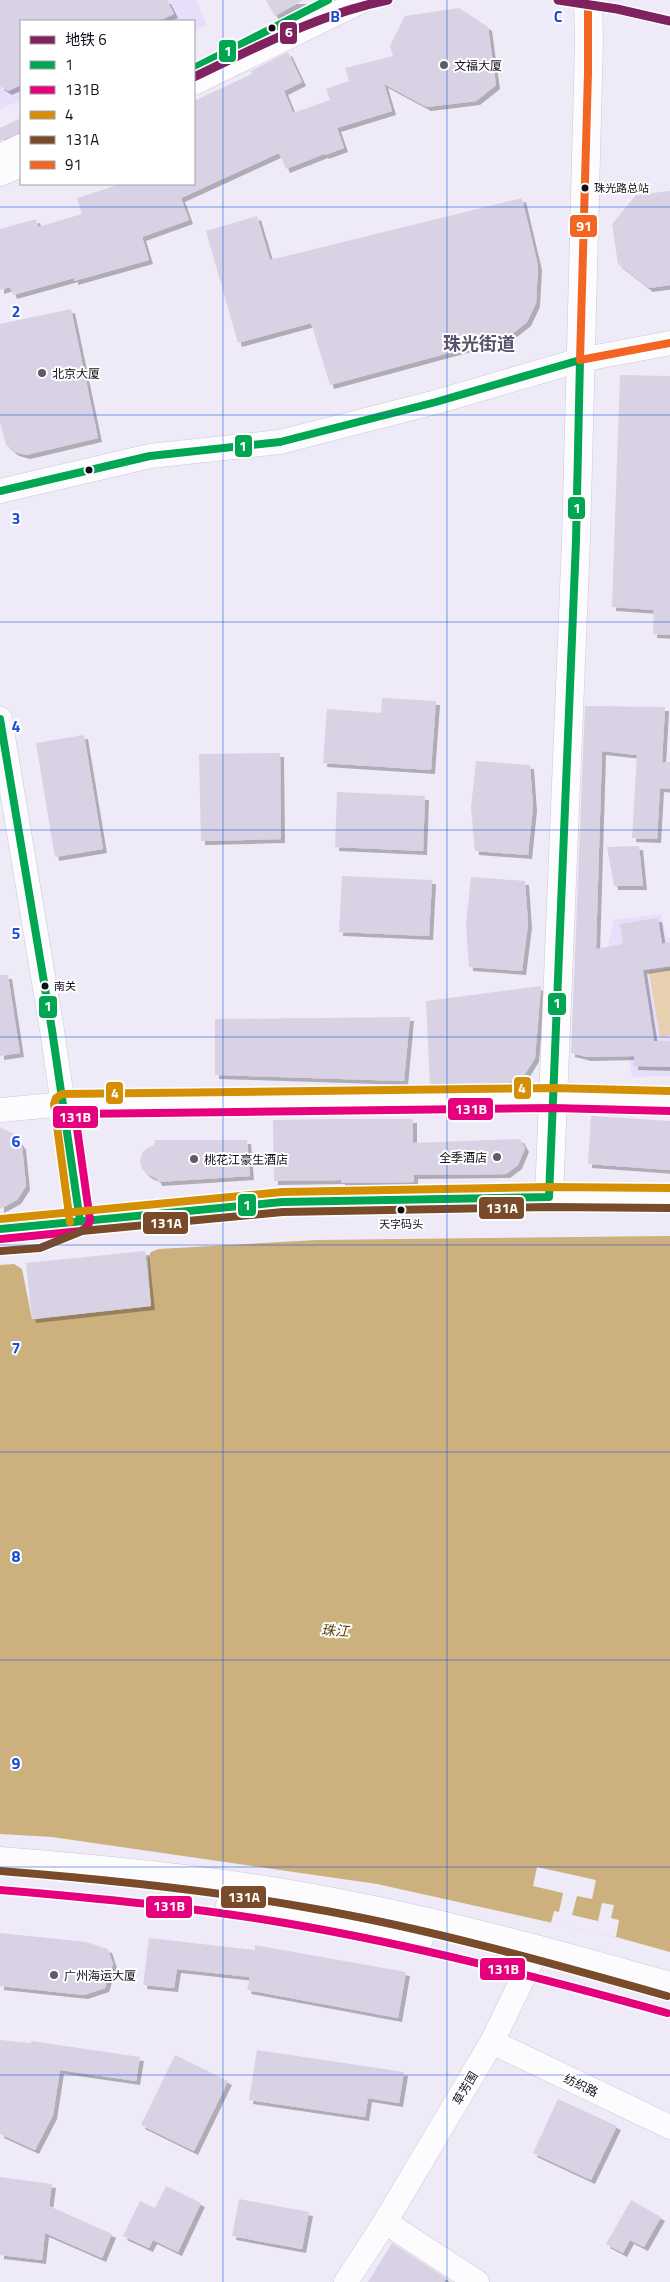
<svg xmlns="http://www.w3.org/2000/svg" width="670" height="2282" font-family="'Titillium Web','Noto Sans SC',sans-serif">
<defs>
<filter id="shadow"><feDropShadow dx="4" dy="4" stdDeviation="0" flood-color="#0004"/></filter>
</defs>
<rect width="100%" height="100%" fill="#eeeaf8"/>
<path fill="#e7defb" d="M0 0H196L207 25 194 31V21H21V100L0 109Z
M661 914 666 938H670V1076L632 1077 608 945 614 920Z"/>
<path fill="#e6d0b0" d="M670 968V1035L660 1037 649 972Z"/>
<path fill="#ccb07e" d="M670 1236V1952L616 1937 377 1884 52 1837 0 1834V1265L14 1264 22 1269 32 1319H38L151 1306 148 1258 151 1252 159 1249 317 1240Z"/>
<path fill="#eeeaf8" d="M537 1867 596 1880 592 1899 577 1896 572 1915 598 1921 602 1903 614 1905 611 1918 619 1920 616 1937 551 1923 554 1911 559 1912 563 1893 533 1886Z"/>
<path fill="#d8d2e4" filter="url(#shadow)" d="M0 0H167L174 14 159 21H21V85L8 91 0 86Z
M266 0H303L275 16Z
M459 8 488 27 496 85 476 101 427 107 384 84 392 111 337 128 344 148 325 155 324 154 286 169 279 153 181 198 189 220 142 237 149 260 74 281V278L13 295 10 287 0 290V229L36 219 38 227 82 214 77 198 121 184H194V101L252 74 251 71 288 52 302 82 284 91 293 113 330 100 326 89 349 81 345 68 393 56 390 46 405 16Z
M21 118V132L0 141V128Z
M670 191V285L649 288 618 264 612 224 636 195Z
M522 198 538 266 536 303 527 322 508 337 330 385 311 323 238 343 206 231 257 216 270 260Z
M71 309 98 438 26 455 15 452 6 445 0 422V324Z
M620 375 670 376V635L653 634 654 610 612 607Z
M382 698 436 701 431 770 323 763 327 709 381 713Z
M585 706 665 707 662 762H670V789L660 788 657 839 632 838 637 755 602 751 596 949 623 944 620 924 658 918 662 944 670 942V966L643 970 654 1041H670V1067L634 1066V1056L587 1057 571 1053Z
M84 735 103 849 55 857 36 743Z
M280 753 281 839 201 841 199 754Z
M476 761 530 765 533 807 528 855 475 851 471 807Z
M337 792 425 796 423 851 335 847Z
M639 846 643 886H614L607 847Z
M342 876 432 880 429 936 339 932Z
M471 877 525 881 528 924 522 971 469 967 466 924Z
M0 975H8L20 1053 0 1056Z
M541 986 535 1058 525 1074 509 1083 430 1086 426 1001Z
M410 1017 404 1081 215 1075V1019Z
M591 1116 670 1121V1170L588 1164Z
M335 1119H413V1143L520 1139 525 1148 518 1165 506 1174 414 1175V1182L341 1183V1180L274 1181 273 1120Z
M0 1127 14 1134 22 1146 26 1186 17 1200 0 1209Z
M155 1140H247L250 1176 158 1182 157 1179 147 1174 142 1169 140 1161 142 1153 147 1148 154 1145Z
M145 1251 151 1306 32 1319 26 1263Z
M0 1933 86 1942 108 1949 113 1964 105 1988 84 1995 0 1986Z
M149 1938 255 1950V1945L406 1972 398 2018 247 1990 250 1977 177 1969 174 1988 143 1985Z
M0 2040 31 2043V2041L140 2057 136 2081 60 2070 53 2115 35 2150 0 2134Z
M257 2050 404 2072 399 2103 368 2098 365 2117 249 2100Z
M175 2055 228 2081 194 2151 141 2125Z
M558 2099 617 2126 591 2180 533 2153Z
M0 2177 52 2184 49 2206 112 2234 102 2258 45 2233 42 2260 0 2255Z
M166 2186 201 2203 178 2252 153 2240 149 2248 123 2236 140 2201 155 2208Z
M239 2199 309 2212 302 2249 232 2236Z
M631 2200 661 2217 644 2247 630 2240 623 2253 606 2244Z
M392 2243 446 2278 444 2282H368Z"/>
<g fill="none" stroke-linecap="round" stroke-linejoin="round">
<defs>
<path id="minor" d="M194 83 364 0
M0 156 21 146
M0 174 21 165
M0 491 150 456 280 442 436 402 580 360 670 343
M0 719 52 1030 80 1221
M0 1110 64 1104 553 1098
M492 2042 670 2127
M385 2222 477 2282
M346 2282 385 2222 492 2042 537 1949"/>
<path id="major" d="M553 1098 670 1101
M549 1197 576 541 589 41 588 0
M0 1229 282 1202 549 1197 670 1198
M0 1861C102 1869 206 1879 307 1897 430 1919 550 1952 670 1986
M230 1905 328 1920 419 1939"/>
</defs>
<use href="#minor" stroke="#ccc8d5" stroke-width="25"/>
<use href="#major" stroke="#ccc8d5" stroke-width="29"/>
<use href="#minor" stroke="#fcfcfe" stroke-width="24"/>
<use href="#major" stroke="#fcfcfe" stroke-width="28"/>
<defs>
<path id="bus-1" d="M194 68 328 0
M0 491 150 456 280 442 436 402 580 360 576 541 549 1197 282 1202 0 1229
M0 719 52 1030 80 1221"/>
<path id="bus-2" d="M1 1239 81 1231 88 1226 90 1220 75 1114 553 1108 670 1111
M0 1890C95 1898 191 1907 285 1923 414 1945 541 1978 667 2013"/>
<path id="bus-3" d="M0 1219 282 1192 549 1187 670 1188
M70 1222 54 1104 56 1098 62 1094 553 1088 670 1091"/>
<path id="bus-4" d="M1 1251 40 1248 82 1231 283 1212 549 1207 670 1208
M0 1871C102 1879 203 1889 304 1907 427 1928 547 1962 667 1996"/>
<path id="bus-5" d="M588 0V73L580 360 670 343"/>
</defs>
<use href="#bus-1" stroke="#fff" stroke-width="11"/>
<use href="#bus-2" stroke="#fff" stroke-width="11"/>
<use href="#bus-3" stroke="#fff" stroke-width="11"/>
<use href="#bus-4" stroke="#fff" stroke-width="11"/>
<use href="#bus-5" stroke="#fff" stroke-width="11"/>
<use href="#bus-1" stroke="#00a651" stroke-width="8"/>
<use href="#bus-2" stroke="#e5007d" stroke-width="8"/>
<use href="#bus-3" stroke="#d58f04" stroke-width="8"/>
<use href="#bus-4" stroke="#7a4b2a" stroke-width="8"/>
<use href="#bus-5" stroke="#f26522" stroke-width="8"/>
<defs>
<path id="metro-1" d="M558 0 617 9 670 21
M194 77C257 47 319 14 388 0"/>
</defs>
<use href="#metro-1" stroke="#fff" stroke-width="12"/>
<use href="#metro-1" stroke="#80225f" stroke-width="9"/>
</g>
<path fill="none" stroke="#1d4ed8" stroke-width="1" stroke-opacity="0.55" d="M223 0V2282M447 0V2282M0 207H670M0 415H670M0 622H670M0 830H670M0 1037H670M0 1245H670M0 1452H670M0 1660H670M0 1867H670M0 2075H670"/>
<g fill="#120e19" stroke="#fff" stroke-width="2">
<circle cx="272" cy="28" r="4.5"/>
<circle cx="585" cy="188" r="4.5"/>
<circle cx="89" cy="470" r="4.5"/>
<circle cx="45" cy="986" r="4.5"/>
<circle cx="401" cy="1210" r="4.5"/>
</g>
<g fill="#5f5b67" stroke="#fff" stroke-width="2">
<circle cx="444" cy="65" r="5"/>
<circle cx="42" cy="373" r="5"/>
<circle cx="497" cy="1157" r="5"/>
<circle cx="194" cy="1159" r="5"/>
<circle cx="54" cy="1975" r="5"/>
</g>
<g text-anchor="middle" dominant-baseline="central" stroke-width="4" stroke-linejoin="round" paint-order="stroke">
<g font-size="11" fill="#120e19" stroke="#fff" text-anchor="start">
<text x="594" y="188">珠光路总站</text>
<text x="54" y="986">南关</text>
<text x="401" y="1224" text-anchor="middle">天字码头</text>
</g>
<g font-size="12" fill="#120e19" stroke="#fff" text-anchor="start">
<text x="454" y="65">文福大厦</text>
<text x="52" y="373">北京大厦</text>
<text x="487" y="1157" text-anchor="end">全季酒店</text>
<text x="204" y="1159">桃花江豪生酒店</text>
<text x="64" y="1975">广州海运大厦</text>
</g>
<g font-size="12" fill="#120e19" stroke="#fff">
<text transform="translate(581 2085) rotate(26)">纺织路</text>
<text transform="translate(465 2088) rotate(-59)">草芳围</text>
</g>
<g font-size="14" font-style="italic" fill="#5a4100" stroke="#fff">
<text transform="translate(335 1630) rotate(3)">珠江</text>
</g>
<g font-size="18" font-weight="bold" fill="#59516c" stroke="#fff">
<text x="479" y="343">珠光街道</text>
</g>
</g>
<g font-size="16" text-anchor="middle" font-weight="bold" fill="#1d4ed8" stroke="#fff" stroke-width="4" stroke-linejoin="round" paint-order="stroke">
<text x="335" y="22">B</text>
<text x="558" y="22">C</text>
<text x="16" y="317">2</text>
<text x="16" y="524">3</text>
<text x="16" y="732">4</text>
<text x="16" y="939">5</text>
<text x="16" y="1147">6</text>
<text x="16" y="1354">7</text>
<text x="16" y="1562">8</text>
<text x="16" y="1769">9</text>
</g>
<g stroke="#fff" stroke-width="2">
<rect x="279" y="21" width="19" height="24" rx="5" fill="#80225f"/>
<rect x="218" y="39" width="19" height="24" rx="5" fill="#00a651"/>
<rect x="569" y="214" width="29" height="24" rx="5" fill="#f26522"/>
<rect x="234" y="434" width="19" height="24" rx="5" fill="#00a651"/>
<rect x="567" y="496" width="19" height="24" rx="5" fill="#00a651"/>
<rect x="547" y="992" width="20" height="24" rx="5" fill="#00a651"/>
<rect x="38" y="995" width="20" height="24" rx="5" fill="#00a651"/>
<rect x="513" y="1076" width="19" height="24" rx="5" fill="#d58f04"/>
<rect x="105" y="1081" width="19" height="24" rx="5" fill="#d58f04"/>
<rect x="447" y="1097" width="47" height="24" rx="5" fill="#e5007d"/>
<rect x="52" y="1105" width="47" height="24" rx="5" fill="#e5007d"/>
<rect x="237" y="1193" width="20" height="24" rx="5" fill="#00a651"/>
<rect x="478" y="1196" width="47" height="24" rx="5" fill="#7a4b2a"/>
<rect x="142" y="1211" width="47" height="24" rx="5" fill="#7a4b2a"/>
<rect x="220" y="1885" width="47" height="24" rx="5" fill="#7a4b2a"/>
<rect x="145" y="1895" width="48" height="24" rx="5" fill="#e5007d"/>
<rect x="479" y="1957" width="47" height="24" rx="5" fill="#e5007d"/>
</g>
<g font-size="14" text-anchor="middle" font-weight="bold" fill="#fff">
<text x="289" y="37">6</text>
<text x="228" y="56">1</text>
<text x="584" y="231">91</text>
<text x="243" y="451">1</text>
<text x="577" y="513">1</text>
<text x="557" y="1008">1</text>
<text x="48" y="1011">1</text>
<text x="522" y="1093">4</text>
<text x="115" y="1098">4</text>
<text x="471" y="1114">131B</text>
<text x="75" y="1122">131B</text>
<text x="247" y="1210">1</text>
<text x="502" y="1213">131A</text>
<text x="166" y="1228">131A</text>
<text x="244" y="1902">131A</text>
<text x="169" y="1911">131B</text>
<text x="503" y="1974">131B</text>
</g>
<rect x="20" y="20" width="175" height="165" fill="#ffffff" stroke="#a09fa3"/>
<rect x="30" y="36" width="25" height="8" fill="#80225f" stroke="#a09fa3"/>
<text x="65" y="45" font-size="15" fill="#120e19">地铁 6</text>
<rect x="30" y="61" width="25" height="8" fill="#00a651" stroke="#a09fa3"/>
<text x="65" y="70" font-size="15" fill="#120e19">1</text>
<rect x="30" y="86" width="25" height="8" fill="#e5007d" stroke="#a09fa3"/>
<text x="65" y="95" font-size="15" fill="#120e19">131B</text>
<rect x="30" y="111" width="25" height="8" fill="#d58f04" stroke="#a09fa3"/>
<text x="65" y="120" font-size="15" fill="#120e19">4</text>
<rect x="30" y="136" width="25" height="8" fill="#7a4b2a" stroke="#a09fa3"/>
<text x="65" y="145" font-size="15" fill="#120e19">131A</text>
<rect x="30" y="161" width="25" height="8" fill="#f26522" stroke="#a09fa3"/>
<text x="65" y="170" font-size="15" fill="#120e19">91</text>
</svg>
